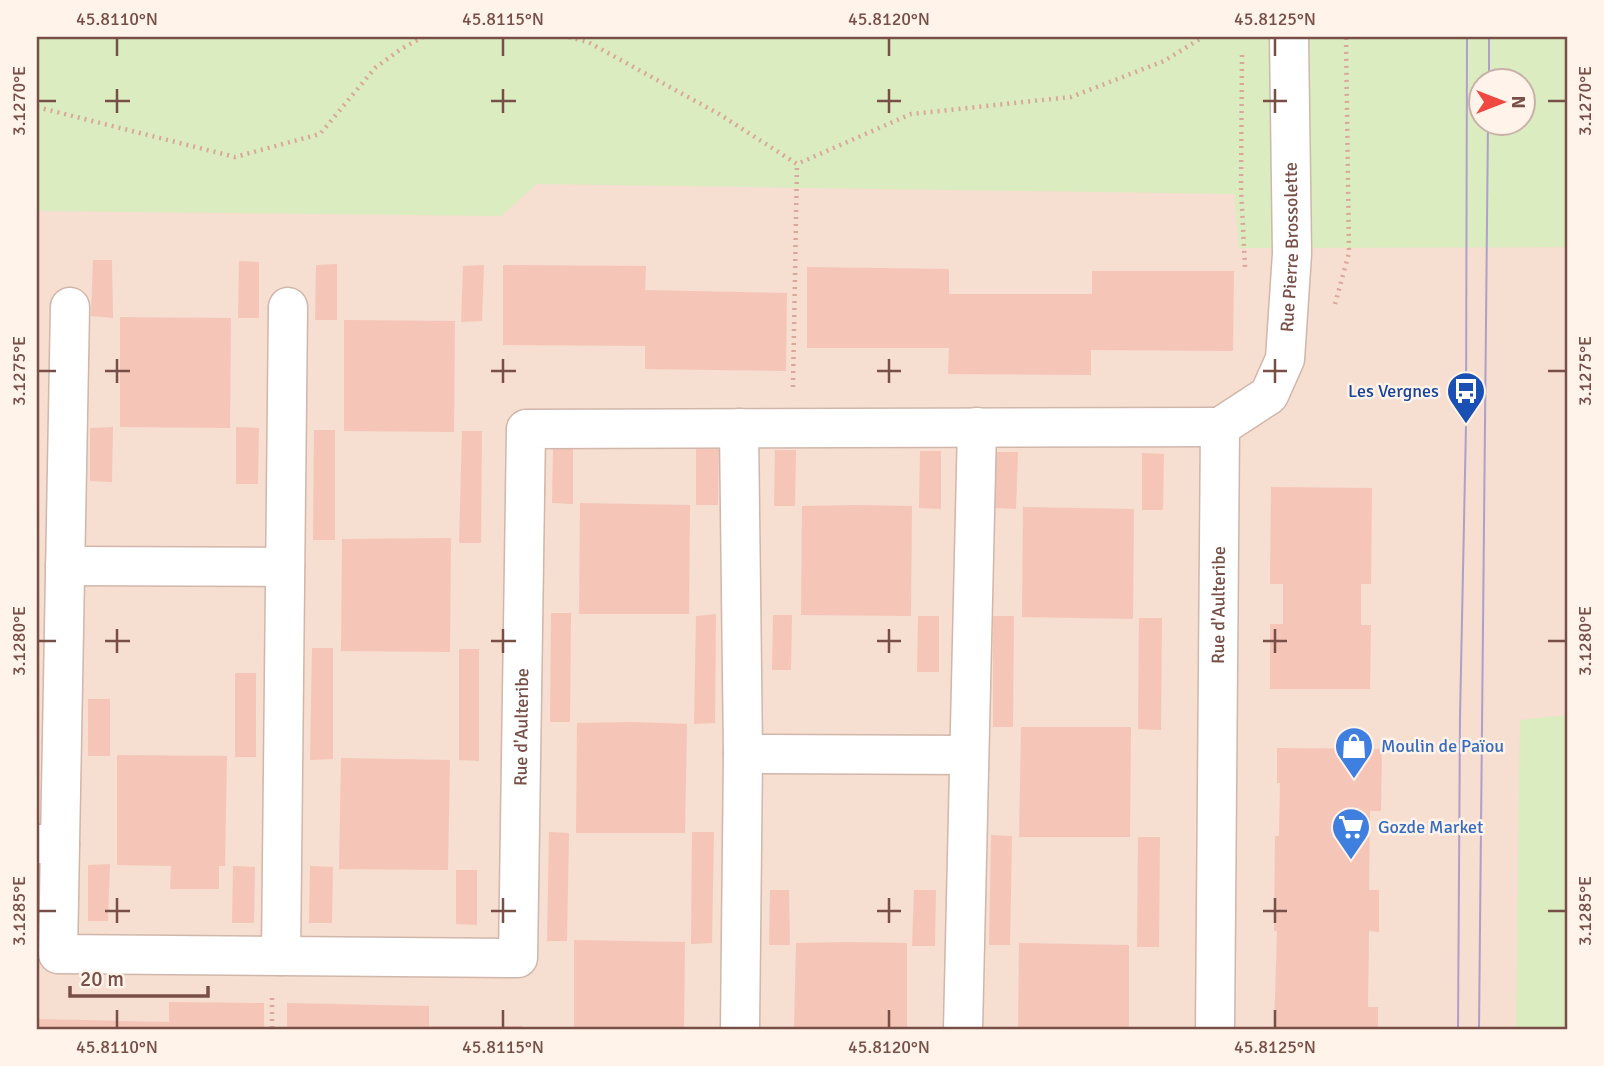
<svg xmlns="http://www.w3.org/2000/svg" width="1604" height="1066" font-family="Signika,sans-serif">
<rect width="100%" height="100%" fill="#feeee2"/>
<path fill="#f6ded0" fill-rule="evenodd" d="M37 37H1567V1029H37ZM1482 80H1524V122H1482Z"/>
<path fill="#daecc0" fill-rule="evenodd" d="M37 37H1567V247L1239 248 1234 194 537 184 501 216 37 211ZM1482 80H1524V122H1482Z
M1567 715V1029H1516L1520 720Z"/>
<path fill="#f5c5b8" d="M93 260H112L113 318 91 316Z
M239 261 259 262V318H238Z
M337 264V320H315L316 265Z
M484 265 482 321 461 322 463 266Z
M503 265 646 266 645 290 787 293 786 371 645 369V346L503 345Z
M807 267 949 269V294H1092V271H1234L1233 351 1091 350V375L948 374 949 348H807Z
M120 317 231 318 230 428 120 427Z
M344 320 455 321 454 432 344 431Z
M113 427 112 482 90 481V428Z
M236 427 259 428 258 484H236Z
M314 430H335V540H313Z
M462 431H482L481 543H459Z
M553 448H573V504L552 503Z
M696 449H719L718 505H696Z
M775 450H796L795 506H774Z
M920 451H941V509L919 508Z
M996 452H1018L1016 509 995 508Z
M1142 453 1164 454 1163 510H1142Z
M1271 487 1372 488 1371 584H1361V625H1371L1370 689H1270V624H1283V584H1270Z
M580 503 690 505 689 614H579Z
M857 505 912 506 911 616 801 615 802 506Z
M1023 507 1134 509 1133 619 1022 617Z
M451 538 450 652 341 651 342 539Z
M551 613H571L570 722H550Z
M716 614 715 723 694 724 696 616Z
M773 615H792L791 670H772Z
M918 616H939V672H917Z
M993 616H1014L1013 727H993Z
M1139 618H1162L1161 730 1138 729Z
M312 648H333V759L310 760Z
M459 649H479V761L459 760Z
M235 673H256V757H235Z
M88 699H110V756H88Z
M632 722 687 724 685 833H576L577 723Z
M1021 727H1131L1130 837H1019Z
M1277 748 1382 749 1381 811H1370L1369 890H1379V932L1369 931 1368 1007H1378V1029H1274L1277 931H1274L1275 836H1279L1280 783H1277Z
M117 755 227 756 225 866H219V889H170L171 866 117 865Z
M341 758 450 760 448 870 339 869Z
M549 832 569 833 567 941H547Z
M692 832H714L712 943 691 944Z
M991 835 1012 836 1010 945H989Z
M1138 837H1160L1159 947H1137Z
M110 864 108 921H88V865Z
M233 866 255 867 254 923H232Z
M310 866 333 867 332 923H309Z
M456 870H477V925L456 924Z
M770 890H789L790 945H769Z
M914 890H936L935 946H912Z
M574 940 685 942 684 1029H574Z
M851 942 907 943V1029H794L796 943Z
M1019 943 1129 945V1029H1018Z
M169 1002 264 1003V1029H37V1019L169 1022Z
M287 1003 429 1006V1026H522V1029H287Z"/>
<g fill="none" stroke-linecap="round" stroke-linejoin="round">
<defs>
<g id="minor">
<path id="s1" d="M1220 427 1269 395 1285 359 1292 254 1289 37"/>
<path d="M739 428 743 754 740 1029"/>
<path d="M65 566 285 567"/>
<path d="M743 754 969 755"/>
<path id="s2" d="M37 844H60L58 954 518 958 526 429 1220 427"/>
<path d="M60 844 70 307"/>
<path d="M281 956 288 307"/>
<path d="M963 1029 977 427"/>
<path id="s3" d="M1215 1029 1220 427"/>
</g>
</defs>
<use href="#minor" stroke="#d1b6ab" stroke-width="41"/>
<path stroke="#daa89b" stroke-width="4.5" stroke-dasharray="2 5" stroke-linecap="butt" d="M569 37 588 42 719 114 797 164 911 114 1071 97 1164 61 1203 37
M1242 55 1241 188 1245 267
M37 107 235 157 320 134 375 68 401 49 423 37
M1335 304 1349 253 1346 37
M793 387 797 164
M272 998V1029"/>
<use href="#minor" stroke="#fff" stroke-width="38"/>
<path stroke="#aea0c8" stroke-width="2" d="M1489 80V37
M1458 1029 1460 717 1466 425 1467 37
M1479 1029 1488 122"/>
</g>
<path fill="none" stroke="#774f47" stroke-width="2.5" d="M117 38V56M503 38V56M889 38V56M1275 38V56M117 89V113M503 89V113M889 89V113M1275 89V113M38 101H56M105 101H130M491 101H516M877 101H901M1263 101H1287M1548 101H1566M117 359V383M503 359V383M889 359V383M1275 359V383M38 371H56M105 371H130M491 371H516M877 371H901M1263 371H1287M1548 371H1566M117 629V653M503 629V653M889 629V653M1275 629V653M38 641H56M105 641H130M491 641H516M877 641H901M1263 641H1287M1548 641H1566M117 898V923M503 898V923M889 898V923M1275 898V923M38 911H56M105 911H130M491 911H516M877 911H901M1263 911H1287M1548 911H1566M117 1010V1028M503 1010V1028M889 1010V1028M1275 1010V1028"/>
<defs>
<symbol id="bus-pin" viewBox="-11 -11 22 30"><path d="M0 17L-7.5 6A9.5 9.5 0 1 1 7.5 6Z" fill="#1a4fb4" stroke="#fff3ea"/><path d="M-5-6H5V4H4V6H2V4H-2V6H-4V4H-5ZM-3.5-4V0h7V-4ZM-3.5 1.2v1.5H-2V1.2ZM2 1.2v1.5H3.5V1.2Z" fill="#fff"/></symbol>
<symbol id="shop-pin" viewBox="-11 -11 22 30"><path d="M0 17L-7.5 6A9.5 9.5 0 1 1 7.5 6Z" fill="#3f7fe0" stroke="#fff3ea"/><path d="M-5-2.5h2.3a2.7 3.5 0 0 1 5.4 0H5L5.5 6h-11ZM-1.5-2.5h3a1.5 2.3 0 0 0-3 0Z" fill="#fff"/></symbol>
<symbol id="supermarket-pin" viewBox="-11 -11 22 30"><path d="M0 17L-7.5 6A9.5 9.5 0 1 1 7.5 6Z" fill="#3f7fe0" stroke="#fff3ea"/><path d="M-6-5.5h2.5l.6 2H6L4.5 2H-2.5L-4.4-4H-6ZM-1.5 3.2a1.3 1.3 0 1 0 .1 0ZM3 3.2a1.3 1.3 0 1 0 .1 0Z" fill="#fff"/></symbol>
</defs>
<g fill-rule="evenodd">
<use href="#bus-pin" x="1444" y="369" width="44" height="60"/>
<use href="#shop-pin" x="1332" y="724" width="44" height="60"/>
<use href="#supermarket-pin" x="1329" y="805" width="44" height="60"/>
</g>
<g text-anchor="middle" dominant-baseline="central" stroke-width="5" stroke-linejoin="round" paint-order="stroke">
<g font-size="18" fill="#774f47" stroke="#fff3ea">
<text stroke="none"><textPath href="#s1" startOffset="210">Rue Pierre Brossolette</textPath></text>
<text stroke="none"><textPath href="#s3" startOffset="424">Rue d'Aulteribe</textPath></text>
<text stroke="none"><textPath href="#s2" startOffset="824">Rue d'Aulteribe</textPath></text>
</g>
<g font-size="18" fill="#164399" stroke="#fff3ea" text-anchor="end">
<text x="1439" y="391">Les Vergnes</text>
</g>
<g font-size="18" fill="#366cbe" stroke="#fff3ea" text-anchor="start">
<text x="1381" y="746">Moulin de Païou</text>
<text x="1378" y="827">Gozde Market</text>
</g>
</g>
<rect width="1604" height="1066" fill="none" stroke="#fff3ea" stroke-width="77"/>
<g transform="translate(1502 102) rotate(90)"><circle r="33" fill="#fff3ea" stroke="#c9b1a9" stroke-width="2"/>
<path d="M0-5L12 26L0 18L-12 26Z" fill="#ef4840"/>
<text y="-10" font-size="19" font-weight="bold" text-anchor="middle" fill="#774f47">N</text>
</g>
<path d="M70 986v10h138v-10" fill="none" stroke="#774f47" stroke-width="3.5"/>
<text x="80" y="986" font-size="21" fill="#774f47" stroke="#fff3ea" stroke-width="5" paint-order="stroke">20 m</text>
<rect x="38" y="38" width="1528" height="990" fill="none" stroke="#774f47" stroke-width="2.5"/>
<g font-size="18" text-anchor="middle" fill="#774f47">
<text x="117" y="25">45.8110°N</text>
<text x="503" y="25">45.8115°N</text>
<text x="889" y="25">45.8120°N</text>
<text x="1275" y="25">45.8125°N</text>
<text transform="translate(1585 101) rotate(-90)" y="6">3.1270°E</text>
<text transform="translate(19 101) rotate(-90)" y="6">3.1270°E</text>
<text transform="translate(1585 371) rotate(-90)" y="6">3.1275°E</text>
<text transform="translate(19 371) rotate(-90)" y="6">3.1275°E</text>
<text transform="translate(1585 641) rotate(-90)" y="6">3.1280°E</text>
<text transform="translate(19 641) rotate(-90)" y="6">3.1280°E</text>
<text transform="translate(1585 911) rotate(-90)" y="6">3.1285°E</text>
<text transform="translate(19 911) rotate(-90)" y="6">3.1285°E</text>
<text x="117" y="1053">45.8110°N</text>
<text x="503" y="1053">45.8115°N</text>
<text x="889" y="1053">45.8120°N</text>
<text x="1275" y="1053">45.8125°N</text>
</g>
</svg>
